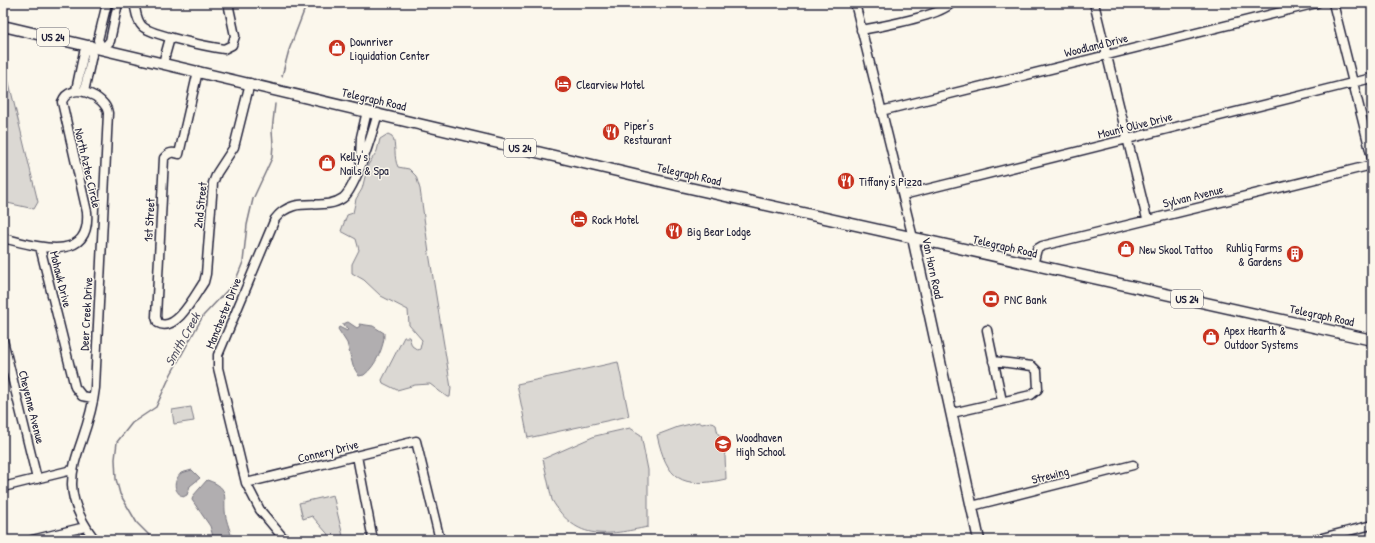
<svg xmlns="http://www.w3.org/2000/svg" width="1375" height="543" font-family="'Patrick Hand',sans-serif">
<rect width="100%" height="100%" fill="#fbf7ec"/>
<filter id="ink" filterUnits="userSpaceOnUse"><feTurbulence type="fractalNoise" baseFrequency=".025" numOctaves="2"/><feDisplacementMap in="SourceGraphic" scale="8" xChannelSelector="R" yChannelSelector="G"/><feConvolveMatrix kernelMatrix="1 2 1 2 8 2 1 2 1" color-interpolation-filters="sRGB"/></filter>
<g filter="url(#ink)">
<path fill="#dbd8d3" stroke="#7e7d87" d="M3 58 38 202 34 209 3 202Z
M388 134 392 136C397 146 393 157 398 167L409 169 416 176 420 189 429 253 451 388 450 397H447L430 384 415 385 397 390 383 383 382 380 404 337H409L412 346 418 350 420 349 422 340 409 325 408 310 381 296 364 280 352 273V264L359 250 356 239 341 231 347 215 353 213 356 199 362 189 368 165 377 151 380 139Z
M618 362 629 416 528 438 517 384Z
M191 407 194 421 174 424 172 410Z
M699 422 702 424 711 422 716 425 718 434 721 436 725 456 726 479C681 489 667 480 657 435L678 427Z
M630 428 641 435 648 470V527C607 535 577 543 552 500L543 459 595 436Z
M333 495 344 540H333L312 516 303 519 299 503Z"/>
<path fill="#b1aeb0" stroke="#787681" d="M348 322 357 328 360 326 359 324 373 326 384 333C385 346 375 367 364 375L359 376 353 366 347 343 338 329 339 327 347 331 348 328 343 326V324Z
M192 470 200 478 190 486 187 495 183 497C173 490 173 482 181 473Z
M207 480C232 488 222 498 226 518 228 526 231 532 232 540H214L210 526 192 500 193 496Z"/>
<g fill="none" stroke-linecap="round" stroke-linejoin="round">
<path stroke="#787681" stroke-width="1.5" d="M282 76 289 50 307 3
M154 540 137 523 120 494 116 479 115 459 117 442 132 423 156 407 171 374 203 316 235 282 243 262 247 225 253 199 272 158 273 144 272 131 275 104"/>
<defs>
<path id="minor" d="M107 3 98 40 103 49 110 41 118 3
M134 3C136 10 136 20 142 26 150 35 210 47 224 49L232 45 235 36 228 3
M855 3 913 238
M1094 3 1147 219
M1333 3 1372 158
M861 30C878 27 944 15 951 3
M163 63 170 38
M198 71 179 154C172 152 169 152 164 158L156 317 158 323C176 333 195 295 204 282L206 274 213 183 217 173 234 147 250 83
M76 90 84 52 90 45
M84 92 92 55 90 45
M881 111 1317 3
M360 160 361 137 367 111
M903 195 1372 78
M3 238C33 245 91 266 87 212L62 102C70 80 106 96 108 113L95 388C88 453 47 476 95 540
M40 247 75 387 82 396 93 398
M1033 265 1037 249 1042 246 1372 165
M987 330 1002 401
M3 340 37 479
M952 413 1031 395 1038 389 1037 371 1032 366 993 361
M357 456 373 540
M246 483 416 441 440 540
M3 487 72 470
M972 506 1133 465
M32 540 85 527
M285 540 260 510 246 483 218 368V355L275 219C295 193 322 213 343 198 356 188 373 131 378 113
M1314 540 1372 525"/>
<path id="major" d="M3 26 681 186 1372 340
M913 238 979 540"/>
</defs>
<use href="#minor" stroke="#22223b" stroke-width="11"/>
<use href="#major" stroke="#22223b" stroke-width="13"/>
<use href="#minor" stroke="#fbf7ec" stroke-width="8"/>
<use href="#major" stroke="#fbf7ec" stroke-width="10"/>
</g>
</g>
<defs>
<symbol id="shop-disc" viewBox="-11 -11 22 22"><circle r="9.5" fill="#c8321e" stroke="#fbf7ec"/><path d="M-5-2.5h2.3a2.7 3.5 0 0 1 5.4 0H5L5.5 6h-11ZM-1.5-2.5h3a1.5 2.3 0 0 0-3 0Z" fill="#fff"/></symbol>
<symbol id="hotel-disc" viewBox="-11 -11 22 22"><circle r="9.5" fill="#c8321e" stroke="#fbf7ec"/><path d="M-6-4.5h1.5V1H6V5H4.5V3h-9V5H-6ZM-4 0a1.8 1.8 0 1 1 3.6 0ZM.5 0V-2.5h3Q6-2.5 6 0Z" fill="#fff"/></symbol>
<symbol id="restaurant-disc" viewBox="-11 -11 22 22"><circle r="9.5" fill="#c8321e" stroke="#fbf7ec"/><path d="M-5-6h1v4h1v-4h1v4h1v-4h1v5L-1.5 .5V6h-2V.5L-5-1ZM5-6V6H3V1.5H1.5Q1.5-4 5-6Z" fill="#fff"/></symbol>
<symbol id="building-disc" viewBox="-11 -11 22 22"><circle r="9.5" fill="#c8321e" stroke="#fbf7ec"/><path d="M-4-6H4V6H1V3H-1V6H-4ZM-2.5-4.3h1.7v1.8h-1.7ZM.8-4.3h1.7v1.8H.8ZM-2.5-1h1.7V.8h-1.7ZM.8-1h1.7V.8H.8Z" fill="#fff"/></symbol>
<symbol id="bank-disc" viewBox="-11 -11 22 22"><circle r="9.5" fill="#c8321e" stroke="#fbf7ec"/><path d="M-6-4H6V4H-6ZM0-2.3a2.3 2.3 0 1 0 0 4.6a2.3 2.3 0 1 0 0-4.6Z" fill="#fff"/></symbol>
<symbol id="school-disc" viewBox="-11 -11 22 22"><circle r="9.5" fill="#c8321e" stroke="#fbf7ec"/><path d="M0-5L7-2L0 1L-7-2ZM-4 1L0 2.5L4 1V4Q0 6-4 4Z" fill="#fff"/></symbol>
</defs>
<g fill-rule="evenodd">
<use href="#shop-disc" x="327" y="38" width="20" height="20"/>
<use href="#hotel-disc" x="553" y="74" width="20" height="20"/>
<use href="#restaurant-disc" x="601" y="122" width="20" height="20"/>
<use href="#shop-disc" x="317" y="153" width="20" height="20"/>
<use href="#restaurant-disc" x="836" y="171" width="20" height="20"/>
<use href="#hotel-disc" x="569" y="209" width="20" height="20"/>
<use href="#restaurant-disc" x="664" y="221" width="20" height="20"/>
<use href="#shop-disc" x="1116" y="239" width="20" height="20"/>
<use href="#building-disc" x="1285" y="244" width="20" height="20"/>
<use href="#bank-disc" x="981" y="289" width="20" height="20"/>
<use href="#shop-disc" x="1201" y="327" width="20" height="20"/>
<use href="#school-disc" x="713" y="434" width="20" height="20"/>
</g>
<g text-anchor="middle" dominant-baseline="central" stroke-width="3" stroke-linejoin="round" paint-order="stroke">
<g fill="#fbf7ec" stroke="#636270" stroke-width="1">
<rect x="37" y="28" width="32" height="18" rx="3"/>
<rect x="504" y="139" width="32" height="18" rx="3"/>
<rect x="1171" y="290" width="32" height="18" rx="3"/>
</g>
<g font-size="11" font-weight="bold" fill="#22223b">
<text x="53" y="37">US 24</text>
<text x="520" y="148">US 24</text>
<text x="1187" y="299">US 24</text>
</g>
<g font-size="12" fill="#22223b" stroke="#fbf7ec" text-anchor="start">
<text x="350" y="41">Downriver<tspan x="350" dy="14">Liquidation Center</tspan></text>
<text x="576" y="84">Clearview Motel</text>
<text x="624" y="125">Piper's<tspan x="624" dy="14">Restaurant</tspan></text>
<text x="340" y="156">Kelly's<tspan x="340" dy="14">Nails &amp; Spa</tspan></text>
<text x="859" y="181">Tiffany's Pizza</text>
<text x="592" y="219">Rock Motel</text>
<text x="687" y="231">Big Bear Lodge</text>
<text x="1282" y="247" text-anchor="end">Ruhlig Farms<tspan x="1282" dy="14">&amp; Gardens</tspan></text>
<text x="1139" y="249">New Skool Tattoo</text>
<text x="1004" y="299">PNC Bank</text>
<text x="1224" y="330">Apex Hearth &amp;<tspan x="1224" dy="14">Outdoor Systems</tspan></text>
<text x="736" y="437">Woodhaven<tspan x="736" dy="14">High School</tspan></text>
</g>
<g font-size="12" fill="#22223b" stroke="#fbf7ec">
<text transform="translate(1096 45) rotate(-14)">Woodland Drive</text>
<text transform="translate(374 99) rotate(13)">Telegraph Road</text>
<text transform="translate(1135 125) rotate(-14)">Mount Olive Drive</text>
<text transform="translate(88 168) rotate(77)">North Aztec Circle</text>
<text transform="translate(689 174) rotate(13)">Telegraph Road</text>
<text transform="translate(1193 196) rotate(-14)">Sylvan Avenue</text>
<text transform="translate(200 205) rotate(-84)">2nd Street</text>
<text transform="translate(149 220) rotate(-87)">1st Street</text>
<text transform="translate(1005 246) rotate(13)">Telegraph Road</text>
<text transform="translate(933 268) rotate(78)">Van Horn Road</text>
<text transform="translate(61 279) rotate(76)">Mohawk Drive</text>
<text transform="translate(223 313) rotate(-68)">Manchester Drive</text>
<text transform="translate(86 314) rotate(-87)">Deer Creek Drive</text>
<text transform="translate(1322 315) rotate(12)">Telegraph Road</text>
<text transform="translate(32 407) rotate(76)">Cheyenne Avenue</text>
<text transform="translate(328 451) rotate(-14)">Connery Drive</text>
<text transform="translate(1050 475) rotate(-14)">Strewing</text>
</g>
<g font-size="13" font-style="italic" fill="#545364" stroke="#fbf7ec">
<text transform="translate(182 339) rotate(-61)">Smith Creek</text>
</g>
</g>
<rect width="1375" height="543" fill="none" stroke="#fbf7ec" stroke-width="16"/>
<rect x="8" y="8" width="1359" height="527" fill="none" stroke="#22223b" stroke-width="1.5" filter="url(#ink)"/>
</svg>
